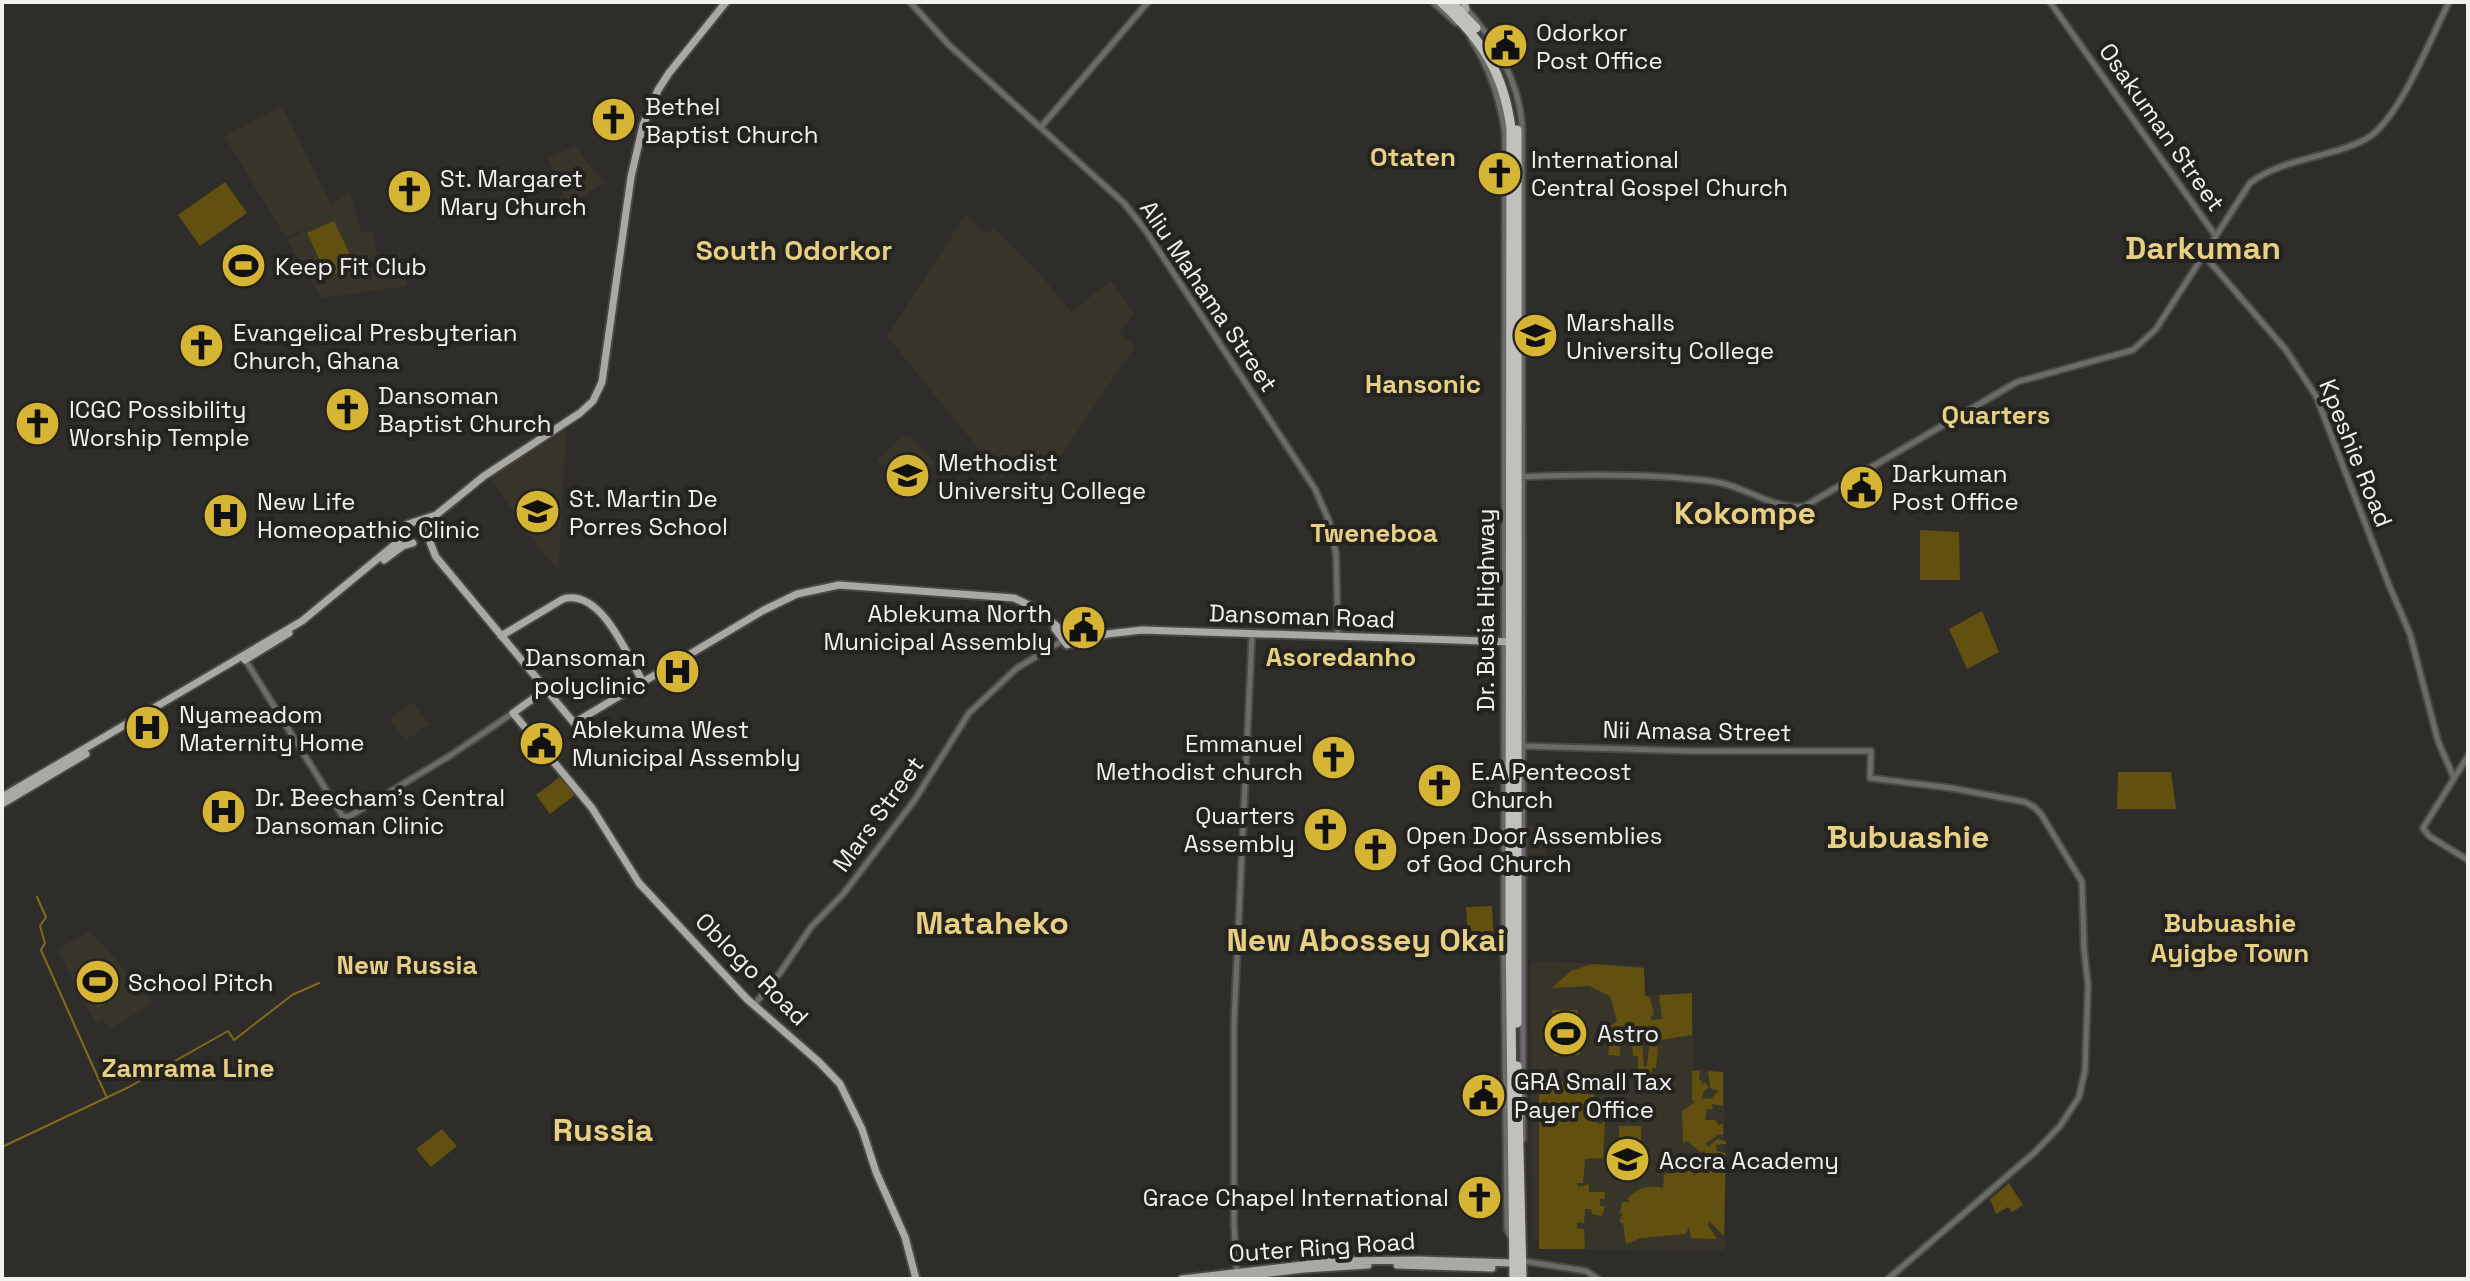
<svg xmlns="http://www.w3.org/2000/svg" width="2470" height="1281" font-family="'Space Grotesk',sans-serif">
<rect width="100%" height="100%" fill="#2e2d29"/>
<path fill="#37342a" d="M282 106 331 204 350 191 361 233 373 231 377 257 400 253 407 286 321 298 287 240 335 214 286 238 224 136Z
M577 145 587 163 606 182 568 205 548 158Z
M966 214 986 234 994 228 1044 279 1071 312 1111 281 1134 313 1119 333 1135 346 1044 481 1028 457 1002 478 887 336Z
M1525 321H1545V350H1525Z
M566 430 559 562 560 570 545 557 489 476Z
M902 436H909L935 462 907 491 877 460Z
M412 702 430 724 405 741 389 720Z
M1525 825H1545L1546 854H1526Z
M91 931 153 1003 110 1029 103 1019 95 1023 57 949Z
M1531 961 1644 966 1645 995H1692L1694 1068 1724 1072 1725 1250 1539 1249V1240L1532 1239Z"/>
<path fill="#61500f" d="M225 182 247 213 200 246 178 215Z
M334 221 355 265 328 278 307 233Z
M1920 530 1959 532 1960 580H1920Z
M1982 611 1999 652 1967 669 1949 629Z
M2118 772H2171L2176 809H2117Z
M561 776 575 795 550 814 536 795Z
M1492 906 1494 942 1468 943 1466 907Z
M94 958 118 994 98 1007 77 969Z
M1592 964 1644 968 1645 995 1650 998 1654 1015 1651 1016V1020L1662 1019 1659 995 1692 993V1035L1642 1043 1644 1067 1647 1065 1649 1046 1658 1047 1656 1068H1652V1073L1644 1072 1638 1077V1056H1633L1632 1045 1627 1041V1032H1632H1624V1041L1620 1045V1056L1608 1055 1610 1040 1605 1038V1030L1617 1021 1610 996 1589 986 1552 988 1571 971Z
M1578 1010 1580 1055 1554 1056 1552 1010Z
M1692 1071H1700L1699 1080 1703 1081 1694 1100 1700 1087 1705 1082 1709 1088 1704 1091 1702 1099 1712 1098 1718 1091 1710 1088 1708 1071 1723 1072V1106L1712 1104 1713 1109H1707L1705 1120H1716L1718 1125 1723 1124V1135H1718L1706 1143 1708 1147 1717 1139 1726 1141V1144L1716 1145 1717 1151 1726 1153 1724 1236 1709 1221 1708 1225 1717 1239 1691 1238 1689 1227 1686 1234 1641 1238 1626 1244 1623 1223H1620V1219H1623L1620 1218 1623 1214 1620 1213 1622 1202H1630L1627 1199C1639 1187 1647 1185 1663 1188L1664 1174 1676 1172 1679 1157C1688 1161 1693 1167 1694 1177 1697 1167 1705 1162 1705 1151L1701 1152 1687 1141 1683 1143 1682 1111 1695 1102 1694 1100 1692 1103Z
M1543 1081 1605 1083V1091L1594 1092V1117H1597V1123L1601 1124 1605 1120 1603 1158 1585 1159 1583 1183H1577L1578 1187 1589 1184V1192H1605V1199H1600V1206H1605L1602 1216 1592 1214 1591 1209H1585L1584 1223 1577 1222V1228L1584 1229 1585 1249H1539V1085L1543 1084Z
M1619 1126H1641V1159L1619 1158Z
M442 1129 457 1146 431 1167 416 1149Z
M2009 1183 2023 1205 2012 1212 2008 1207 1996 1214 1990 1199Z"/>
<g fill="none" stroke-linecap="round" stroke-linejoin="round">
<path stroke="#806b1a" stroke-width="2" d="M37 897 46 917 40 926 45 943 41 950 107 1098
M2 1147 129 1087 228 1031 234 1040 292 995 319 983"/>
<defs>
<path id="minor" d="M910 2 949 45 1124 203 1146 231 1315 489 1329 521 1336 554 1338 636
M1433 2 1456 23
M1460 2C1492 36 1518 76 1522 124L1523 1139
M2050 2 2215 235
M1471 39C1490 68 1500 99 1505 133L1504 955 1507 1229 1512 1240
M1041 127 1148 2
M2204 255 2286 350 2316 396 2389 585 2410 634 2438 741 2454 778
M1521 477C1585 474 1653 473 1717 482 1746 487 1776 511 1805 506L2017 382 2133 350 2156 329 2250 183C2282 158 2331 158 2366 139 2399 121 2431 37 2449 2
M244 658 343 817 350 816 451 755 513 713
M1523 746 1689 751H1871L1870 778 1951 788 2025 802 2034 807 2041 814 2082 882 2084 949 2088 985 2085 1070 2079 1097 2060 1126 2035 1152 1888 1279
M2468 756 2423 828 2429 836 2468 860
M754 1005 780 973 811 927 844 893 914 801 969 713 1017 668 1062 641
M1523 1261 1586 1271 1598 1279
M1237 1276 1234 1226V1022L1252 635"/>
<path id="major" d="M1464 2 1466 9
M419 522C426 526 431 547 436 557L574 723 764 610 797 594 839 585 1014 598 1035 608 1067 635 1087 639
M384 560 403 546 413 543
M1055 629 1067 645 1107 634 1142 630 1515 642
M501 636 563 599C601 588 627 655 643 682
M245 660 289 633
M545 690 513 713 592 808 639 883 747 999 819 1062 840 1084 862 1129 876 1172 905 1237 916 1279
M2 797 302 621 393 546 403 537 408 524 436 515 484 476 580 413 593 401 602 382 631 177 643 125 658 90 669 73 726 2
M2 804 86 754
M1397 1265 1492 1268
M1182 1279 1337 1261 1418 1260 1513 1263
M1217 1279 1304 1269 1368 1265"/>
<path id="highway" d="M1441 2C1482 40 1503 71 1511 128L1510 924 1514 1279
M1451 2 1476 28
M1517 130V1023
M1517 1066 1522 1279"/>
</defs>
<use href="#minor" stroke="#494845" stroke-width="9"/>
<use href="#major" stroke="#494845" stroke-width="11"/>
<use href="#highway" stroke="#494845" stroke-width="13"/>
<use href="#minor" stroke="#6c6b69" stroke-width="5"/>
<use href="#major" stroke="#aaa8a3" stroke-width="7"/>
<use href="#highway" stroke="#c2c0bb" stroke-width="9"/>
</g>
<defs>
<symbol id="civic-disc" viewBox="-11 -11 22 22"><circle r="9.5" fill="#d6b534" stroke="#25231f"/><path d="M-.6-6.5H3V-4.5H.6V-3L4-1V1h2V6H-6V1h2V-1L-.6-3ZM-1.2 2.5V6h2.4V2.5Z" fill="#111"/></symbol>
<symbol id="church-disc" viewBox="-11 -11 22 22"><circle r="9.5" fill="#d6b534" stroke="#25231f"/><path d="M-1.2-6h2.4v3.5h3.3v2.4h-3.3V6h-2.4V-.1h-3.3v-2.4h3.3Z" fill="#111"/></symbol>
<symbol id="stadium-disc" viewBox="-11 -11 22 22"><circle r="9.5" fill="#d6b534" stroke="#25231f"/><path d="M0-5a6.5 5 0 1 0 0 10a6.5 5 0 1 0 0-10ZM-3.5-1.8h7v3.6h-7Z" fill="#111"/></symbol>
<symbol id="university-disc" viewBox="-11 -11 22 22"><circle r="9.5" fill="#d6b534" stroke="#25231f"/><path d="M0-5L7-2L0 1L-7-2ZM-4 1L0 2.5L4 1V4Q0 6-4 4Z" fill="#111"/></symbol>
<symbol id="school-disc" viewBox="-11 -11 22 22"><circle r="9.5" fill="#d6b534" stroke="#25231f"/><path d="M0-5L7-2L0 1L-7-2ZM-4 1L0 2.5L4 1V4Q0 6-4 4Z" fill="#111"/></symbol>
<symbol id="hospital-disc" viewBox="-11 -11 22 22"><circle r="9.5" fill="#d6b534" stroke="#25231f"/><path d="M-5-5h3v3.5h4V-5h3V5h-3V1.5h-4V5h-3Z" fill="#111"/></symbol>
</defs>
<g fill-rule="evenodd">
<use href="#civic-disc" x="1480" y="20" width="51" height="51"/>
<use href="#church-disc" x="588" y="94" width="51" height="51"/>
<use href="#church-disc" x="1474" y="148" width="51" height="51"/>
<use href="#church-disc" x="384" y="166" width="51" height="51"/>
<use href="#stadium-disc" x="218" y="240" width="51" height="51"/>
<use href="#university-disc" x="1510" y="310" width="51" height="51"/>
<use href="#church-disc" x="176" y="320" width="51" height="51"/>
<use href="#church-disc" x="322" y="384" width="51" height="51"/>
<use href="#church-disc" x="12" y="398" width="51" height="51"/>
<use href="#university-disc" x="882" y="450" width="51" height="51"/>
<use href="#civic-disc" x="1836" y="462" width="51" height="51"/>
<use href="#school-disc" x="512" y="486" width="51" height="51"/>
<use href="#hospital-disc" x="200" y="490" width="51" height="51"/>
<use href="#civic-disc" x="1058" y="602" width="51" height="51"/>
<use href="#hospital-disc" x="652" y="646" width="51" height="51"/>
<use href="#hospital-disc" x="122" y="702" width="51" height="51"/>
<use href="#civic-disc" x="516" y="718" width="51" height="51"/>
<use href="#church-disc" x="1308" y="732" width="51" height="51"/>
<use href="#church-disc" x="1414" y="760" width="51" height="51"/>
<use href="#hospital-disc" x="198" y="786" width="51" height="51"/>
<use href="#church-disc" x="1300" y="804" width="51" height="51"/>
<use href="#church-disc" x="1350" y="824" width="51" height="51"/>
<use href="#stadium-disc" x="72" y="956" width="51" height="51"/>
<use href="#stadium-disc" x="1540" y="1008" width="51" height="51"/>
<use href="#civic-disc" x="1458" y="1070" width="51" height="51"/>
<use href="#school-disc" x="1602" y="1134" width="51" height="51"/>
<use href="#church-disc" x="1454" y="1172" width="51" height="51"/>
</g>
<g text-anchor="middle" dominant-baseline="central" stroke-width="8" stroke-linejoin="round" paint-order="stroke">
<g font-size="24" fill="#f1f1ee" stroke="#25231f" text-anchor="start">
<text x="1536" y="32">Odorkor<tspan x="1536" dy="28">Post Office</tspan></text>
<text x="645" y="106">Bethel<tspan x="645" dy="28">Baptist Church</tspan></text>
<text x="1531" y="159">International<tspan x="1531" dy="28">Central Gospel Church</tspan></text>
<text x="440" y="178">St. Margaret<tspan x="440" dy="28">Mary Church</tspan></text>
<text x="275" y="266">Keep Fit Club</text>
<text x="1566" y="322">Marshalls<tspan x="1566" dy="28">University College</tspan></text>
<text x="233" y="332">Evangelical Presbyterian<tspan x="233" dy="28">Church, Ghana</tspan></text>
<text x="378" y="395">Dansoman<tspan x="378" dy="28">Baptist Church</tspan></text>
<text x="69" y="409">ICGC Possibility<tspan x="69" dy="28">Worship Temple</tspan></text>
<text x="938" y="462">Methodist<tspan x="938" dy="28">University College</tspan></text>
<text x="1892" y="473">Darkuman<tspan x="1892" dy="28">Post Office</tspan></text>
<text x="569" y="498">St. Martin De<tspan x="569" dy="28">Porres School</tspan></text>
<text x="257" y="501">New Life<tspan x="257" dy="28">Homeopathic Clinic</tspan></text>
<text x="1052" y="613" text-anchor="end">Ablekuma North<tspan x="1052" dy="28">Municipal Assembly</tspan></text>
<text x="646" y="657" text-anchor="end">Dansoman<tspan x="646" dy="28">polyclinic</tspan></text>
<text x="179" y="714">Nyameadom<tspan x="179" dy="28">Maternity Home</tspan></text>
<text x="572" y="729">Ablekuma West<tspan x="572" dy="28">Municipal Assembly</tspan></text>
<text x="1303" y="743" text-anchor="end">Emmanuel<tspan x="1303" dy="28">Methodist church</tspan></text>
<text x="1471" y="771">E.A Pentecost<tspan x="1471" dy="28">Church</tspan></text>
<text x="255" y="797">Dr. Beecham's Central<tspan x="255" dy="28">Dansoman Clinic</tspan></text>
<text x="1295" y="815" text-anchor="end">Quarters<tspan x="1295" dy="28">Assembly</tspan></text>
<text x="1406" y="835">Open Door Assemblies<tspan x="1406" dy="28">of God Church</tspan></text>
<text x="128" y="982">School Pitch</text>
<text x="1597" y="1033">Astro</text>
<text x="1514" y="1081">GRA Small Tax<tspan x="1514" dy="28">Payer Office</tspan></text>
<text x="1659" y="1160">Accra Academy</text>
<text x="1449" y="1197" text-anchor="end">Grace Chapel International</text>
</g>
<g font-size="24" fill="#f1f1ee" stroke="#25231f">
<text transform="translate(2162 127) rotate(55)">Osakuman Street</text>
<text transform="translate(1209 296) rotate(56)">Aliu Mahama Street</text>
<text transform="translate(2356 453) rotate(68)">Kpeshie Road</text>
<text transform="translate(1485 610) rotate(-90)">Dr. Busia Highway</text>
<text transform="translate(1302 616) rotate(2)">Dansoman Road</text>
<text transform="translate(1697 731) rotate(1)">Nii Amasa Street</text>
<text transform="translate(878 814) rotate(-54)">Mars Street</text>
<text transform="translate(752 969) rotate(45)">Oblogo Road</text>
<text transform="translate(1322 1247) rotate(-4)">Outer Ring Road</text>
</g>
<g font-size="26" font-weight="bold" fill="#e7d083" stroke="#25231f">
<text x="1413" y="157">Otaten</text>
<text x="1423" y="384">Hansonic</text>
<text x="1996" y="415">Quarters</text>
<text x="1374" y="533">Tweneboa</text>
<text x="1341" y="657">Asoredanho</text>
<text x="2230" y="923">Bubuashie<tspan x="2230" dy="30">Ayigbe Town</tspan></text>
<text x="407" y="965">New Russia</text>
<text x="188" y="1068">Zamrama Line</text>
</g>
<g font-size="28" font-weight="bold" fill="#e7d083" stroke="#25231f">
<text x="794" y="250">South Odorkor</text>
</g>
<g font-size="32" font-weight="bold" fill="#e7d083" stroke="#25231f">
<text x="2203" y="248">Darkuman</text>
<text x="1745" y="513">Kokompe</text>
<text x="1908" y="837">Bubuashie</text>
<text x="992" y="923">Mataheko</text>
<text x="1366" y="940">New Abossey Okai</text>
<text x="603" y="1130">Russia</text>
</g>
</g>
<rect width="2470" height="1281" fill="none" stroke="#f1f1ee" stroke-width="8"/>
</svg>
